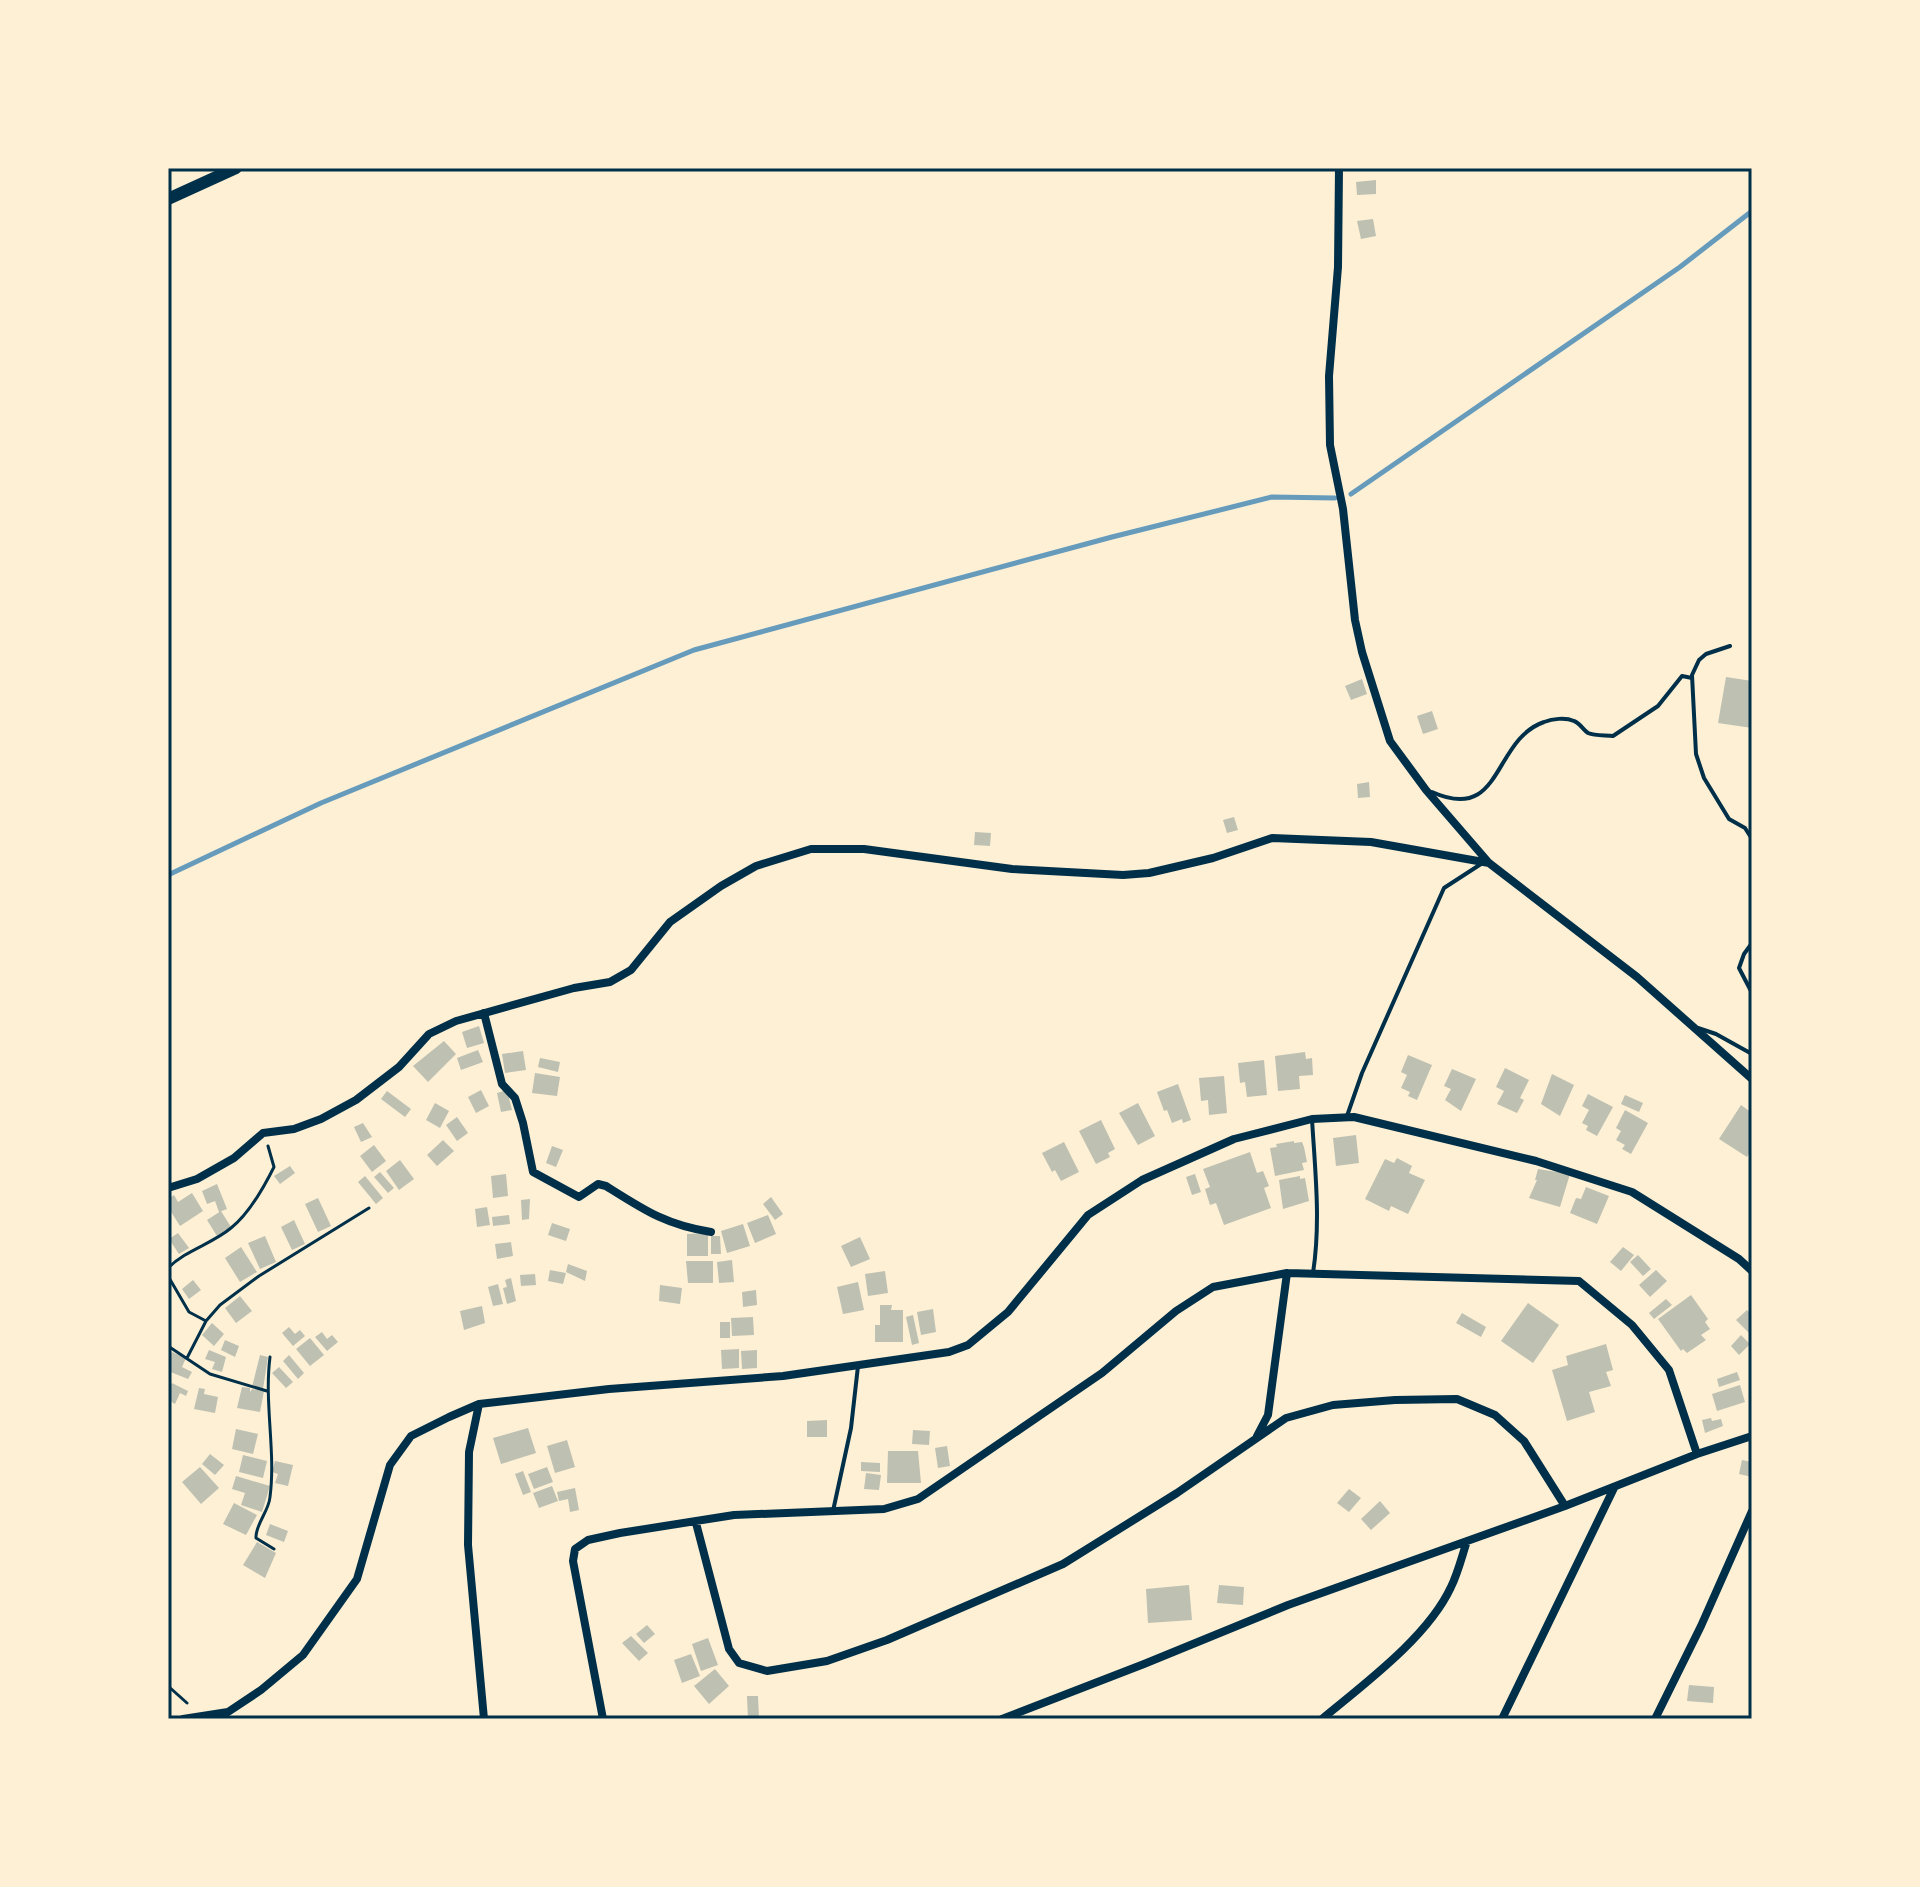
<svg xmlns="http://www.w3.org/2000/svg" width="1920" height="1887" font-family="'Golos Text',sans-serif">
<rect width="100%" height="100%" fill="#fdf0d5"/>
<g fill="none" stroke-linecap="round" stroke-linejoin="round">
<path stroke="#669bbc" stroke-width="5" d="M1351 494 1680 267 1752 211
M168 875 321 803 694 650 1112 537 1272 497 1335 498"/>
</g>
<path fill="#bec0b2" d="M1376 180V194L1357 195 1356 182Z
M1373 219 1376 236 1361 239 1357 221Z
M1726 677 1752 681V728L1718 723Z
M1362 679 1367 694 1351 700 1345 686Z
M1432 711 1438 729 1423 734 1417 716Z
M1369 782 1370 797 1358 798 1357 784Z
M1234 817 1238 830 1227 833 1223 820Z
M975 832 991 833 990 846 974 845Z
M479 1026 484 1043 467 1048 462 1032Z
M444 1041 456 1054 428 1082 413 1066Z
M478 1050 483 1062 461 1070 457 1058Z
M523 1051 526 1070 505 1073 502 1054Z
M1305 1052 1306 1059 1312 1058 1313 1075 1299 1076 1300 1089 1278 1091 1275 1056Z
M1408 1055 1432 1065 1417 1100 1408 1096 1410 1092 1401 1088 1407 1075 1401 1072Z
M540 1058 560 1062 558 1072 538 1067Z
M1264 1060 1267 1095 1247 1097 1245 1082 1240 1083 1238 1063Z
M1505 1068 1529 1080 1520 1098 1524 1100 1517 1113 1497 1104 1504 1091 1496 1087Z
M1452 1069 1476 1079 1461 1111 1445 1100 1451 1089 1444 1086Z
M535 1073 560 1077 557 1096 532 1093Z
M1552 1074 1574 1085 1560 1116 1541 1104Z
M1224 1076 1227 1113 1209 1115 1208 1100 1201 1101 1199 1078Z
M1178 1084 1191 1120 1183 1123 1182 1119 1172 1123 1167 1110 1164 1111 1157 1092Z
M481 1090 489 1106 476 1113 468 1097Z
M507 1090 512 1110 501 1112 497 1093Z
M387 1091 411 1109 405 1117 381 1099Z
M1588 1094 1613 1107 1597 1136 1586 1130 1588 1126 1582 1123 1589 1110 1582 1106Z
M1625 1095 1643 1103 1639 1112 1621 1104Z
M435 1103 449 1111 440 1128 426 1120Z
M1138 1103 1155 1136 1138 1145 1119 1113Z
M1741 1105 1752 1113V1149L1747 1157 1719 1139Z
M1625 1110 1648 1123 1631 1154 1622 1149 1625 1145 1616 1140 1621 1131 1616 1128Z
M457 1117 468 1133 457 1141 446 1125Z
M1101 1120 1115 1149 1108 1153 1110 1157 1096 1164 1079 1131Z
M363 1123 372 1137 361 1142 354 1127Z
M1356 1135 1359 1163 1336 1166 1333 1138Z
M443 1140 454 1151 437 1166 427 1155Z
M1294 1141V1143L1302 1142 1304 1147 1307 1162 1302 1163 1304 1170 1275 1176 1270 1148 1277 1147 1276 1144Z
M1064 1142 1079 1172 1061 1181 1055 1170 1052 1172 1042 1153Z
M374 1145 386 1161 372 1172 360 1156Z
M552 1146 563 1150 556 1167 546 1163Z
M1250 1152 1257 1173 1263 1171 1269 1186 1264 1188 1271 1208 1224 1225 1216 1203 1210 1205 1205 1189 1210 1187 1203 1169Z
M1397 1158 1412 1166 1409 1173 1425 1180 1408 1214 1391 1206 1389 1211 1365 1199 1385 1159 1394 1163Z
M400 1160 414 1179 399 1190 386 1171Z
M290 1166 295 1173 280 1184 274 1176Z
M1538 1169 1570 1174 1560 1207 1529 1198 1537 1180H1535Z
M380 1172 394 1188 388 1193 374 1177Z
M506 1174 508 1196 493 1198 491 1176Z
M1195 1174 1201 1192 1192 1195 1186 1177Z
M365 1176 383 1198 376 1204 358 1182Z
M1300 1176V1179L1305 1178 1309 1201 1283 1209 1279 1180Z
M217 1184 227 1209 219 1212 215 1201 207 1204 202 1191Z
M1586 1187 1609 1196 1597 1224 1570 1213 1576 1198 1581 1199Z
M192 1193 203 1211 180 1226 168 1207V1199L174 1195 178 1202Z
M771 1197 783 1214 775 1220 763 1204Z
M318 1198 331 1226 318 1232 305 1204Z
M530 1199 529 1219 522 1220 521 1200Z
M487 1207 490 1225 477 1227 475 1209Z
M221 1211 231 1227 217 1236 207 1220Z
M509 1215 510 1224 493 1226 492 1217Z
M768 1215 776 1234 755 1243 747 1223Z
M294 1220 305 1244 292 1250 281 1227Z
M552 1223 570 1229 566 1241 548 1235Z
M743 1224 750 1246 727 1253 721 1231Z
M178 1233 189 1248 179 1254 169 1239Z
M708 1233V1256H687V1234Z
M265 1236 276 1262 260 1269 248 1243Z
M711 1236H720L721 1254H711Z
M860 1237 870 1259 851 1267 841 1246Z
M511 1242 513 1256 497 1259 495 1244Z
M241 1247 257 1272 240 1282 225 1258Z
M1623 1247 1634 1255 1621 1271 1610 1262Z
M1638 1255 1651 1269 1643 1276 1630 1262Z
M732 1260 734 1282 719 1283 717 1262Z
M686 1261H713V1283H688Z
M568 1264 587 1271 585 1281 566 1272Z
M550 1270 566 1273 563 1284 548 1281Z
M1656 1270 1667 1281 1650 1297 1639 1285Z
M885 1271 888 1293 868 1296 865 1274Z
M535 1274 536 1285 521 1286 520 1275Z
M511 1278 516 1301 507 1304 503 1288 507 1287 505 1280Z
M193 1280 201 1290 189 1299 182 1289Z
M858 1282 864 1310 843 1314 837 1287Z
M498 1284 503 1304 493 1306 488 1287Z
M660 1285 682 1288 680 1304 659 1301Z
M756 1290 757 1305 743 1307 742 1292Z
M1691 1295 1708 1319 1705 1322 1710 1329 1701 1335 1706 1340 1687 1353 1683 1349 1681 1351 1658 1319Z
M240 1296 252 1311 236 1323 225 1308Z
M1666 1299 1672 1305 1654 1319 1649 1313Z
M1528 1303 1559 1325 1533 1363 1501 1341Z
M880 1305H892L891 1310H903V1342H875V1325H880Z
M482 1306 485 1323 464 1330 460 1311Z
M933 1309 936 1332 921 1335 917 1312Z
M1747 1310 1752 1315V1336L1736 1320Z
M1462 1313 1486 1327 1481 1337 1456 1323Z
M913 1315 919 1343 912 1345 906 1317Z
M753 1317 754 1335 732 1336 731 1318Z
M720 1322H730V1338H720Z
M212 1323 224 1334 214 1346 202 1335Z
M289 1327 295 1334 300 1330 305 1336 293 1346 282 1333Z
M322 1332 327 1339 332 1335 338 1342 327 1351 315 1337Z
M1741 1335 1750 1344 1739 1355 1731 1346Z
M310 1338 324 1355 310 1366 296 1349Z
M225 1340 239 1346 235 1357 221 1350Z
M1606 1344 1613 1370 1606 1372 1611 1386 1589 1392 1595 1412 1567 1421 1552 1370 1568 1365 1566 1356Z
M739 1349V1368L722 1369 721 1350Z
M209 1350 226 1357 222 1372 212 1369 215 1362 205 1359Z
M757 1350V1368L742 1369 741 1351Z
M172 1352 186 1358 182 1367 192 1372 188 1379 168 1371V1360Z
M260 1355 268 1357 263 1389 252 1387Z
M289 1355 304 1373 298 1379 283 1361Z
M279 1367 293 1382 286 1388 272 1373Z
M1737 1372 1740 1380 1719 1387 1717 1379Z
M172 1383 188 1391 186 1396 180 1393 175 1404 168 1400V1391Z
M1740 1385 1745 1402 1717 1411 1712 1394Z
M242 1387 250 1388V1392L252 1389 264 1391 260 1412 237 1408Z
M199 1388 205 1389 204 1394 218 1397 215 1413 194 1409Z
M1711 1418 1712 1421 1721 1419 1723 1426 1705 1433 1702 1420Z
M827 1420V1437H807V1421Z
M528 1428 536 1453 501 1464 493 1438Z
M236 1429 258 1434 253 1454 232 1449Z
M913 1430 930 1431 929 1445 912 1444Z
M567 1440 575 1467 555 1473 547 1446Z
M947 1446 950 1466 938 1468 935 1448Z
M888 1451H918L921 1483H887Z
M210 1454 224 1465 215 1475 202 1464Z
M243 1455 267 1461 263 1478 239 1472Z
M1742 1460 1752 1462V1477L1739 1474Z
M275 1461 293 1465 288 1486 275 1483 278 1474 272 1472Z
M861 1462 880 1463V1472L861 1471Z
M200 1467 219 1488 201 1504 182 1482Z
M547 1467 553 1482 534 1489 528 1474Z
M523 1471 531 1492 523 1495 515 1474Z
M866 1473 881 1475 879 1490 864 1489Z
M236 1476 270 1486 262 1512 241 1505 245 1493 232 1489Z
M552 1486 558 1501 539 1508 533 1493Z
M575 1488 579 1510 570 1512 568 1499 559 1501 557 1492Z
M1349 1489 1361 1498 1349 1512 1337 1503Z
M1380 1501 1390 1513 1371 1530 1361 1519Z
M234 1503 257 1515 246 1535 223 1524Z
M270 1524 288 1531 284 1542 266 1535Z
M257 1542 276 1553 265 1578 243 1565Z
M1189 1585 1192 1620 1148 1623 1146 1589Z
M1219 1585 1244 1587 1243 1605 1217 1603Z
M647 1625 655 1634 644 1643 636 1634Z
M631 1636 648 1653 639 1661 622 1643Z
M708 1638 718 1665 701 1671 692 1644Z
M691 1654 700 1676 682 1683 674 1660Z
M715 1669 729 1686 709 1704 694 1686Z
M1689 1685 1714 1687 1713 1703 1687 1701Z
M747 1696H758L759 1719H748Z"/>
<g fill="none" stroke-linecap="round" stroke-linejoin="round">
<path stroke="#003049" stroke-width="3" d="M168 1268C186 1250 212 1244 231 1228 249 1214 264 1187 274 1167L268 1146
M168 1276 189 1312 206 1321
M168 1346 210 1374 267 1391
M270 1357C264 1404 276 1451 270 1497 269 1511 255 1525 256 1538L274 1549
M187 1358 206 1321 220 1305 259 1276 369 1208
M168 1686 187 1703"/>
<path stroke="#003049" stroke-width="4" d="M1730 646 1706 654 1699 660 1692 675 1696 754 1704 778 1729 819 1745 828 1752 839
M1432 792C1503 824 1492 740 1544 722 1552 719 1565 717 1574 721 1580 723 1583 730 1588 733 1595 736 1606 735 1613 736L1658 706 1682 676 1692 678
M1752 943 1744 954 1739 968 1752 993
M1698 1028 1716 1034 1752 1054
M1347 1116 1362 1073 1444 888 1481 864
M1312 1119C1315 1170 1321 1222 1313 1273
M833 1511 851 1428 858 1366"/>
<path stroke="#003049" stroke-width="8" d="M1339 168 1338 267 1329 376 1330 445 1343 509 1355 620 1362 652 1390 741 1426 790 1489 863 1637 977 1752 1079
M484 1013 502 1084 515 1098 523 1123 533 1172 579 1197 598 1184 606 1186C644 1210 666 1225 711 1232
M168 1188 197 1179 234 1158 263 1133 294 1129 321 1119 356 1100 399 1067 429 1034 456 1021 574 988 610 982 631 970 670 922 721 886 756 866 811 849H864L1012 869 1123 875 1149 873 1213 858 1272 838 1371 842 1489 863
M479 1404 469 1452 468 1545 484 1719
M1257 1436 1268 1415 1287 1273
M696 1523 729 1649 739 1663 767 1671 827 1661 887 1640 1063 1564 1177 1493 1286 1418 1333 1405 1395 1400 1457 1399 1495 1415 1524 1441 1565 1506
M183 1719 228 1712 261 1690 303 1655 357 1579 390 1465 411 1436 449 1417 479 1404 609 1389 783 1376 949 1352 968 1345 1008 1312 1088 1215 1142 1180 1234 1139 1312 1119 1354 1117 1536 1161 1632 1192 1739 1259 1752 1271
M603 1719 573 1561 575 1549 588 1540 620 1533 734 1515 884 1509 918 1499 1102 1373 1176 1311 1213 1287 1287 1273 1579 1281 1632 1325 1669 1370 1697 1454
M1002 1719 1144 1664 1288 1605 1565 1506 1697 1454 1752 1436
M1322 1719C1364 1684 1428 1637 1451 1587 1458 1573 1462 1556 1467 1541
M1502 1719 1614 1488
M1655 1719 1701 1626 1752 1511"/>
<path stroke="#003049" stroke-width="12" d="M168 199 236 168"/>
</g>
<rect width="1920" height="1887" fill="none" stroke="#fdf0d5" stroke-width="340"/>
<rect x="170" y="170" width="1580" height="1547" fill="none" stroke="#003049" stroke-width="3"/>
</svg>
